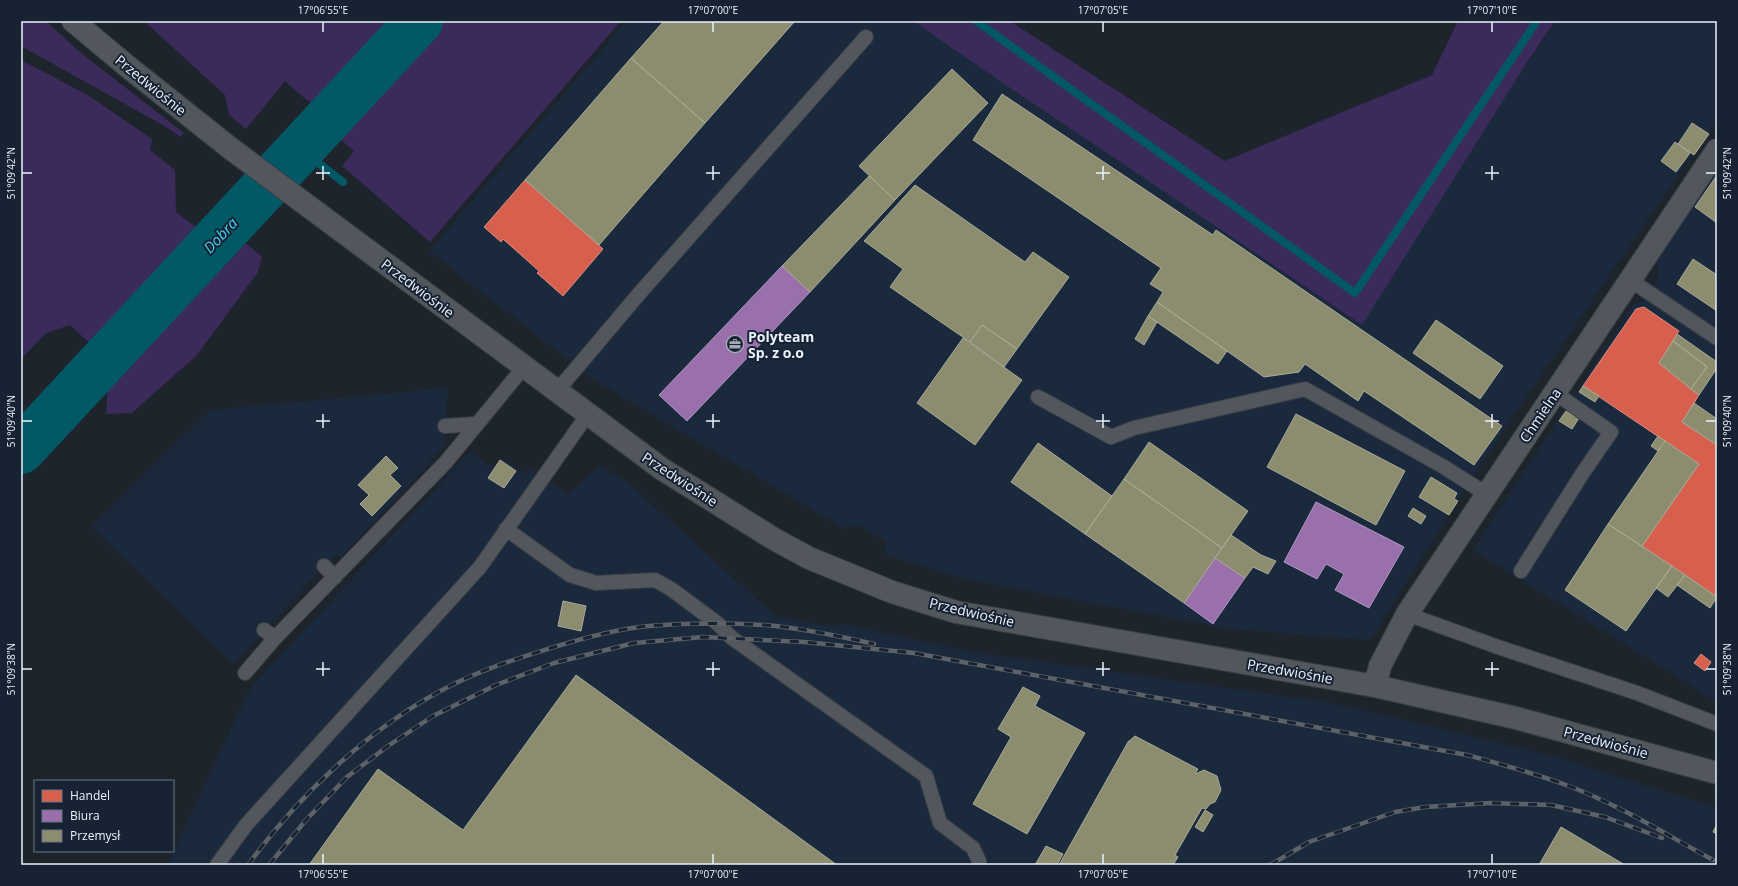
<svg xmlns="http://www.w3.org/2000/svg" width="1738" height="886" font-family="'Open Sans',sans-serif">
<rect width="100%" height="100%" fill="#1d242c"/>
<path fill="#1b293c" d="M627 21H913L1353 319 1556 21H1717V118L1508 424 1466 487 1370 640 1231 629 965 579 886 555 885 541 857 524 845 529 593 379 429 251Z
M1717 170V703L1670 672 1473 550 1634 304 1645 300 1659 278 1656 261Z
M448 388 444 447 340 558 336 554 324 566 234 664 92 527 210 410Z
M471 451 492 469 501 458 524 474 528 468 568 494 600 466 626 481 775 616 818 625 832 626 842 624 973 652 1332 703 1549 755 1717 808V865H167L248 693 255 683Z"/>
<path fill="#3a2b5b" d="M21 21H46L81 53 184 133 180 137 168 128 21 46Z
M144 21H395L317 106 303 97 285 81 246 129 229 115 225 95Z
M428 21H621L430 242 342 166 354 151 330 131Z
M913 21H1010L1225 161 1432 75 1458 21H1555L1526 64 1362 325 1000 81Z
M21 60 88 95 152 139 150 150 175 170 176 212 193 225 207 230 96 349 70 325 46 333 21 359Z
M246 243 262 257 258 272 197 355 132 413 106 414 108 384Z"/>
<path fill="#d6604d" stroke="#dc8c82" d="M525 180 603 249 563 296 537 273 539 271 503 239 501 242 484 227Z
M1644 307 1679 331 1659 363 1699 395 1682 422 1717 445V597L1642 546 1699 464 1583 386 1636 309Z
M1701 654 1711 662 1705 671 1694 663Z"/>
<path fill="#9970ab" stroke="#b197c3" d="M782 266 810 292 687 421 659 395Z
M1316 502 1404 547 1369 608 1335 590 1344 574 1326 564 1317 579 1284 562Z
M1215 558 1245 578 1213 624 1184 603Z"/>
<path fill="#8c8c6e" stroke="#a8ab99" d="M664 21H795L705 123 631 58Z
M631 58 705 123 599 245 525 180Z
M952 69 988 103 895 200 859 166Z
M1002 94 1213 235 1216 230 1502 426 1474 465 1364 391 1358 401 1305 364 1299 372 1264 377 1157 302 1163 292 1150 284 1161 268 973 140Z
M1692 123 1709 134 1694 155 1678 144Z
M1675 142 1690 153 1676 172 1661 161Z
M1717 175V223L1695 207Z
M869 176 895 200 810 292 782 266Z
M915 185 1025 262 1033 252 1069 277 1017 349 982 325 970 342 890 287 903 269 864 241Z
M1693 259 1717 275V311L1677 284Z
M1157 302 1227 351 1218 364 1148 316Z
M1148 316 1157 322 1144 345 1135 339Z
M1436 320 1503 366 1480 399 1413 353Z
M982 325 1017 349 1004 367 970 342Z
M1677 334 1717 362V368L1699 395 1691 389 1707 367 1673 341Z
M963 338 1022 380 975 445 917 403Z
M1673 341 1707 367 1691 389 1659 363Z
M1583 386 1599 396 1595 402 1579 392Z
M1694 403 1717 419V445L1682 422Z
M1566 411 1579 418 1572 429 1559 421Z
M1296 414 1405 471 1376 525 1267 467Z
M1658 436 1665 441 1658 451 1651 446Z
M1665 441 1699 464 1642 546 1608 524Z
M1149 442 1248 511 1222 548 1124 479Z
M1038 443 1112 496 1085 534 1011 482Z
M386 456 398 468 390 475 401 486 372 516 360 504 369 495 358 485Z
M500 460 516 471 504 488 488 478Z
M1431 477 1457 493 1454 499 1458 501 1449 515 1419 497Z
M1124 479 1222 548 1184 603 1085 534Z
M1413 508 1426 516 1421 524 1408 516Z
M1608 524 1672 566 1626 631 1565 590Z
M1231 535 1261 555 1276 561 1268 574 1253 567 1245 578 1215 558Z
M1672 566 1685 575 1668 597 1656 588Z
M1685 575 1717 597 1710 608 1677 585Z
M563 601 586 606 581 631 558 626Z
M576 675 837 865H309L378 769 463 830Z
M1023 687 1040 696 1035 706 1085 733 1027 834 973 804 1011 737 998 729Z
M1135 736 1198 769 1195 774 1204 770 1217 776 1221 790 1215 802 1210 804 1206 809 1202 808 1175 855 1178 857 1173 865H1059L1128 742Z
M1205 810 1213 815 1203 832 1195 827Z
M1717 824V834L1713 832Z
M1561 827 1625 865H1539Z
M1046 846 1063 854 1057 865H1035Z"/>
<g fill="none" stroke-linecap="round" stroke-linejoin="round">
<path stroke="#035866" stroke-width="8" d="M976 21 1355 293 1537 21
M300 149 343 182"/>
<path stroke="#035866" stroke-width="48" d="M21 450 419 21"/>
<defs>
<path id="service" d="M1630 280 1717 338
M557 391 638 295 866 37
M1038 397 1111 437 1134 428 1305 389 1444 467 1488 495
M445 426 477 424
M506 529 570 575 596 583 655 580 671 589 717 623 732 638 926 776 940 823 973 848 979 861V865
M324 566 335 577
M1521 571 1582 474 1611 432 1555 393
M1407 614 1498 647 1637 693 1717 724
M264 630 275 638
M245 673 275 638 446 462 524 367
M217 865 246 825 480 567 588 414"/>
<path id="minor" d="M1375 686 1380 666 1407 614 1717 150"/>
<path id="tertiary" d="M73 21 127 66 230 148 662 469 774 539 809 558 892 592 956 612 1375 686 1516 718 1717 773"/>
</defs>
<use href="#service" stroke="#3a3e46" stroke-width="16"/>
<use href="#minor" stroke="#3a3e46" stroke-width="24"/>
<use href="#tertiary" stroke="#3a3e46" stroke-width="24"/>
<use href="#service" stroke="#52575d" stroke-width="14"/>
<use href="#minor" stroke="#52575d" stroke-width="22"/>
<use href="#tertiary" stroke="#52575d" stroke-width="22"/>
<defs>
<path id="rail" d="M248 865C298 796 371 726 448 687 480 670 516 659 551 648 580 639 618 629 648 626 687 623 727 623 765 625 802 628 839 636 874 644
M269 865 306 820 347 777 388 746 433 716 496 685 554 663 634 643 703 637 804 642 914 653 1467 755C1500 764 1534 773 1566 785 1618 804 1665 834 1713 860
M1270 865 1309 842 1395 812 1425 807 1491 803 1551 805 1605 817 1662 838"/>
</defs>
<use href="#rail" stroke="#5d6268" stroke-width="4.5"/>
<use href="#rail" stroke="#172332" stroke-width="3" stroke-dasharray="9" stroke-linecap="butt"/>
</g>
<path fill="none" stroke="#eaf2fc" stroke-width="1.5" d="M323 22V32M713 22V32M1103 22V32M1492 22V32M323 166V180M713 166V180M1103 166V180M1492 166V180M22 173H32M316 173H330M706 173H720M1096 173H1110M1485 173H1499M1706 173H1716M323 414V428M713 414V428M1103 414V428M1492 414V428M22 421H32M316 421H330M706 421H720M1096 421H1110M1485 421H1499M1706 421H1716M323 662V676M713 662V676M1103 662V676M1492 662V676M22 669H32M316 669H330M706 669H720M1096 669H1110M1485 669H1499M1706 669H1716M323 854V864M713 854V864M1103 854V864M1492 854V864"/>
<defs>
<symbol id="office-ring" viewBox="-11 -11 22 22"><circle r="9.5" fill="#172332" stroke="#a2aab3" stroke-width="1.5"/><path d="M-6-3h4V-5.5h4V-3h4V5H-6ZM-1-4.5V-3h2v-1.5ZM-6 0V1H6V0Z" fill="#a2aab3"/></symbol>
</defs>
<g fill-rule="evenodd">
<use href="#office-ring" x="725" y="334" width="20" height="20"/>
</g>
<g text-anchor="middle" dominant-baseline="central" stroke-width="4" stroke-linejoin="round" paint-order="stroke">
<g font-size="14" fill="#eaf2fc" stroke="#172332">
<text transform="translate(151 85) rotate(39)">Przedwiośnie</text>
<text transform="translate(418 288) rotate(37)">Przedwiośnie</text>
<text transform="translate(1540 415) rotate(-56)">Chmielna</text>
<text transform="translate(680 479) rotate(33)">Przedwiośnie</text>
<text transform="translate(972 612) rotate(13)">Przedwiośnie</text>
<text transform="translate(1290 671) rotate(10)">Przedwiośnie</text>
<text transform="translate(1606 742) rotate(15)">Przedwiośnie</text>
</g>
<g font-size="14" font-weight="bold" fill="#eaf2fc" stroke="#172332" text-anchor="start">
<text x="748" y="336">Polyteam<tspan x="748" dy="16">Sp. z o.o</tspan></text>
</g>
<g font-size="15" font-style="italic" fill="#3ed2ef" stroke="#172332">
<text transform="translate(220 235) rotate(-47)">Dobra</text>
</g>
</g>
<rect width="1738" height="886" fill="none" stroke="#172332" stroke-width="44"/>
<rect x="34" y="780" width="140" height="72" fill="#172332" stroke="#6b7683"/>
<rect x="42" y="790" width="20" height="12" fill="#d6604d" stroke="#6b7683"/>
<text x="70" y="800" font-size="12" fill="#eaf2fc">Handel</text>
<rect x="42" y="810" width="20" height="12" fill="#9970ab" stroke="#6b7683"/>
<text x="70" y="820" font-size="12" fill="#eaf2fc">Biura</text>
<rect x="42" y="830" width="20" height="12" fill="#8c8c6e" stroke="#6b7683"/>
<text x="70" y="840" font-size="12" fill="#eaf2fc">Przemysł</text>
<rect x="22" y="22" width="1694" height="842" fill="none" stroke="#eaf2fc" stroke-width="1.5"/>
<g font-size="10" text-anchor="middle" fill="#eaf2fc">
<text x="323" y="14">17°06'55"E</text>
<text x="713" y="14">17°07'00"E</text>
<text x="1103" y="14">17°07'05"E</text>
<text x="1492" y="14">17°07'10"E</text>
<text transform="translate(11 173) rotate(-90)" y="4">51°09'42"N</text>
<text transform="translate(1727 173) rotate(-90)" y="4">51°09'42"N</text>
<text transform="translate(11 421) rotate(-90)" y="4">51°09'40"N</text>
<text transform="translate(1727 421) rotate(-90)" y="4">51°09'40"N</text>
<text transform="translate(11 669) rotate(-90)" y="4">51°09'38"N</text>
<text transform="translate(1727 669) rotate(-90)" y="4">51°09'38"N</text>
<text x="323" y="878">17°06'55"E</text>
<text x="713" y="878">17°07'00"E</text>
<text x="1103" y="878">17°07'05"E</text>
<text x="1492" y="878">17°07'10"E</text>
</g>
</svg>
